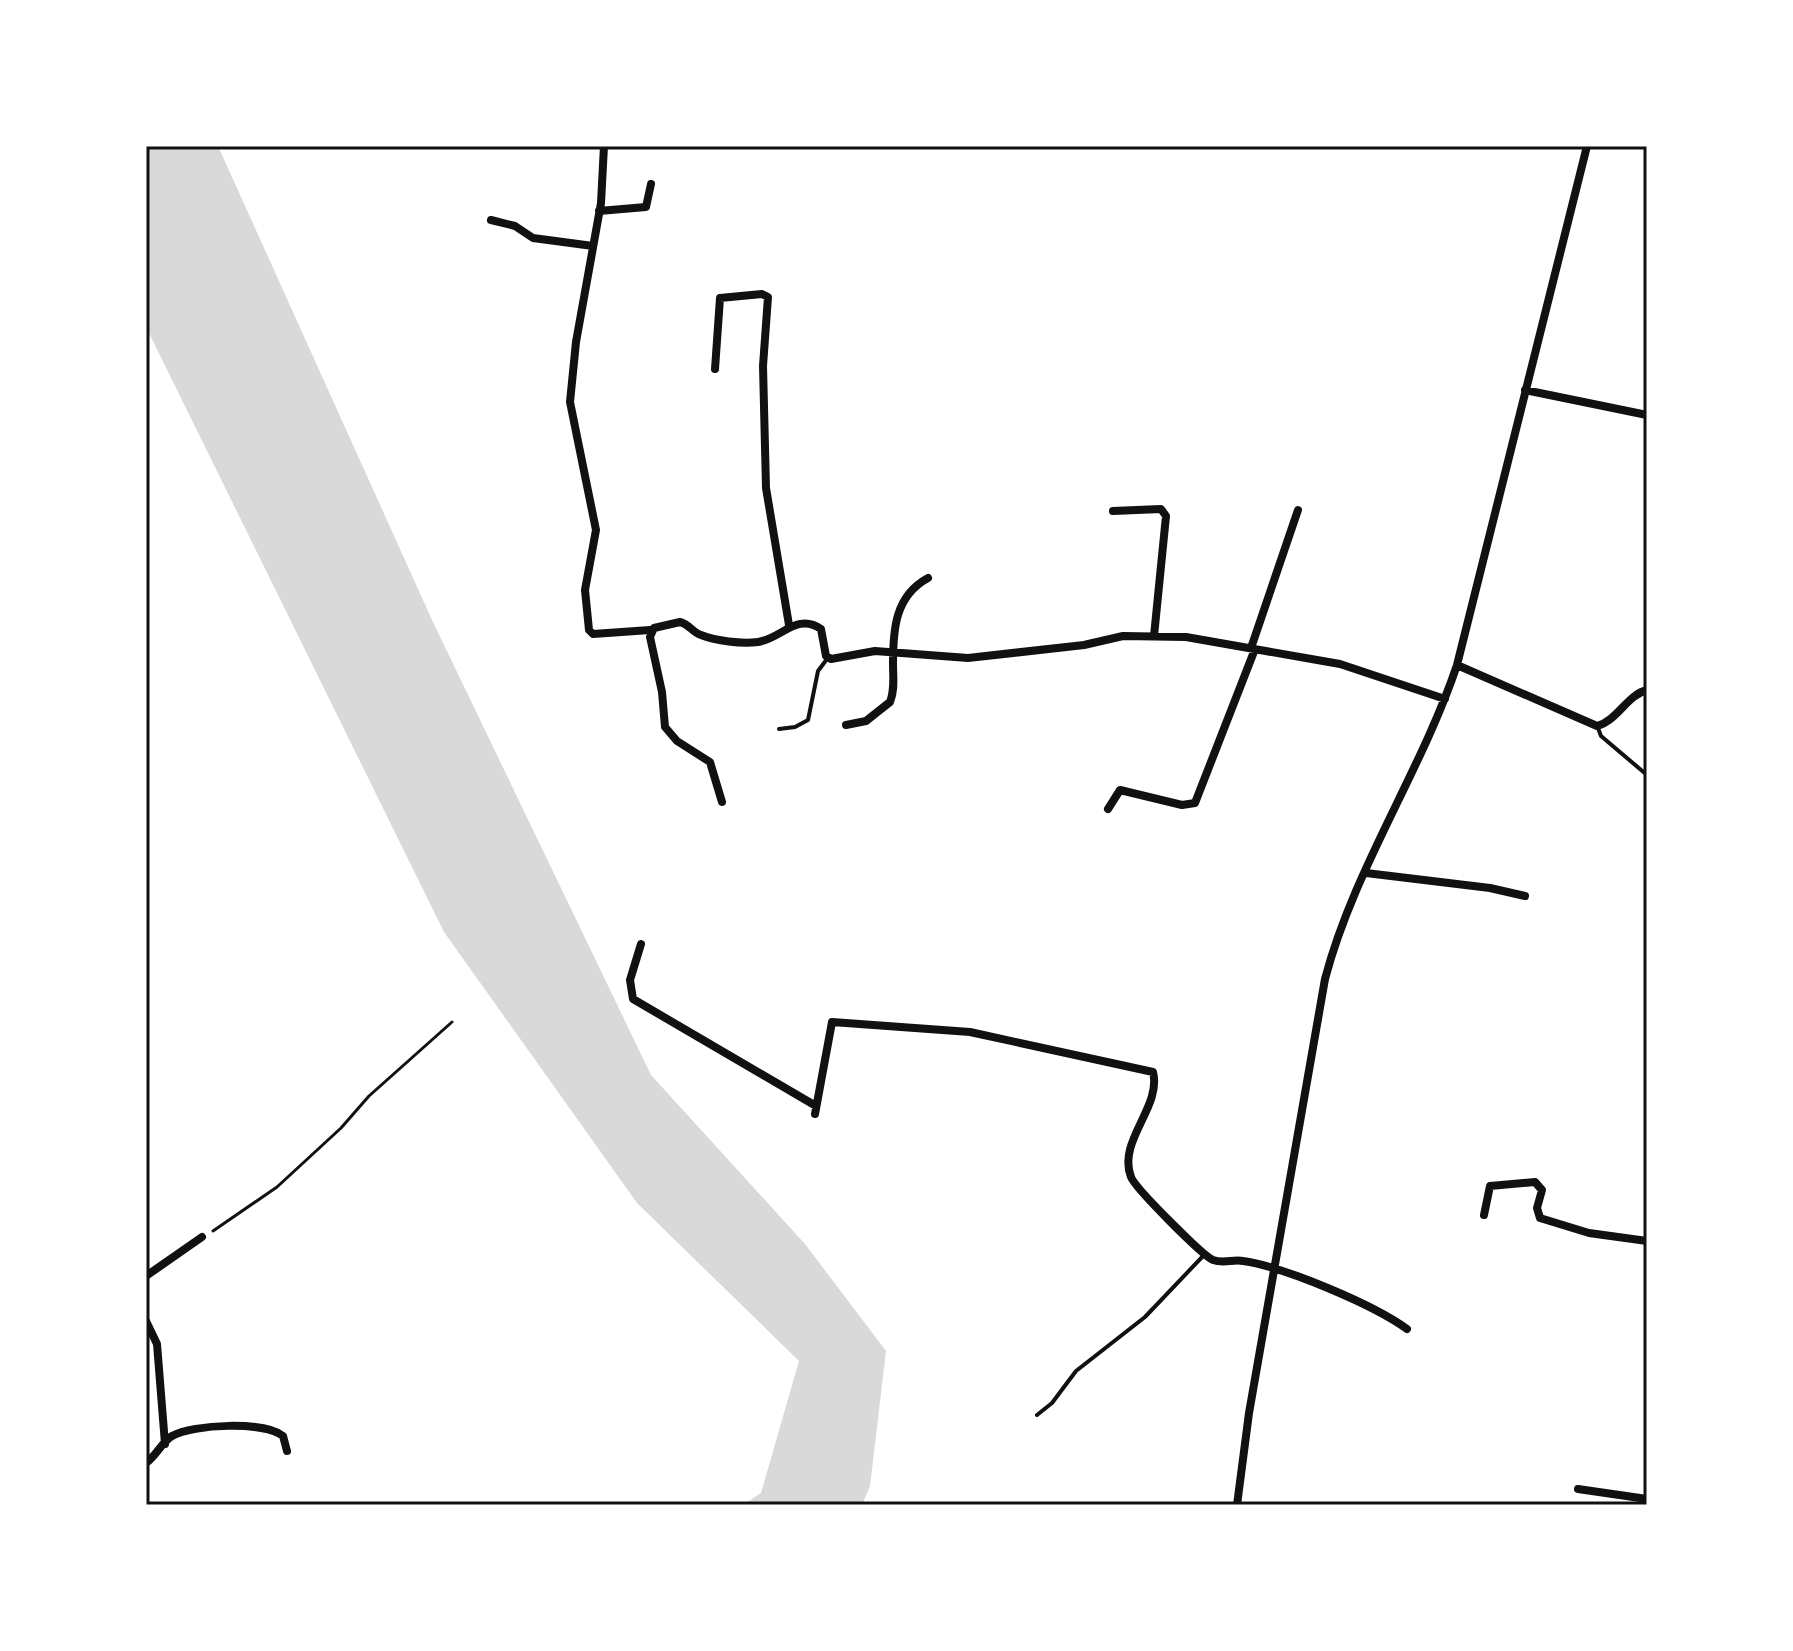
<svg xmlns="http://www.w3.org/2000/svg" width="1793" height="1651" font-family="Figtree,sans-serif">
<rect width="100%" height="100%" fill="#fff"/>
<path fill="#d9d9d9" d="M146 146H218L432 620 651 1075 805 1244 886 1351 870 1486 862 1505H743L761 1493 799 1361 637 1203 444 932 146 327Z"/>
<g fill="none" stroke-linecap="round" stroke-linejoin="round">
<path stroke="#111" stroke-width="3" d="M213 1231 277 1187 341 1128 369 1096 452 1022"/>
<path stroke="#111" stroke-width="4" d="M1598 728 1601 736 1647 775
M779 729 795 727 808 720 818 671 827 659
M1037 1415 1052 1403 1076 1371 1145 1317 1204 1255"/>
<path stroke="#111" stroke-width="8" d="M604 146 601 203 576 342 570 402 596 530 585 590 589 630 593 634 650 630
M599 211 646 207 651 184
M491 220 515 226 533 238 593 246
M715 369 720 298 762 294 768 297 763 366 766 488 789 625
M1525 390 1647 415
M1113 511 1161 509 1166 516 1154 636
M1251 648 1298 510
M1457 665 1597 726C1618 720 1627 695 1647 690
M846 725 866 721 890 702C895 690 893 677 893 664 893 629 895 596 928 578
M722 802 710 762 677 741 665 727 662 692 650 637 654 628 680 622C689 624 692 632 701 635 716 641 741 644 758 642 781 639 797 612 821 629L826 656 831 659 875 651 968 658 1084 645 1123 636 1186 637 1340 664 1445 699
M1108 809 1120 790 1182 805 1195 803 1255 649
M1366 873 1490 888 1525 896
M641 944 630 980 633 999 816 1106
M815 1114 832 1022 970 1032 1153 1072C1162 1107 1117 1141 1131 1177 1135 1188 1203 1256 1213 1260 1224 1264 1233 1259 1243 1261 1285 1267 1374 1305 1407 1329
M1484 1215 1490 1186 1535 1182 1542 1190 1537 1208 1540 1218 1589 1233 1647 1241
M146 1276 202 1237
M146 1321 157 1344 165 1444
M146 1463C156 1456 162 1442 172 1436 193 1424 265 1421 283 1436L287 1451
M1578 1489 1647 1499
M1237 1505 1249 1413 1325 979C1354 869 1421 772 1457 665L1587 146"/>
</g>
<rect width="1793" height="1651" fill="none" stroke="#ffffff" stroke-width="296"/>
<rect x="148" y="148" width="1497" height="1355" fill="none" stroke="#111" stroke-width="3"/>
</svg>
